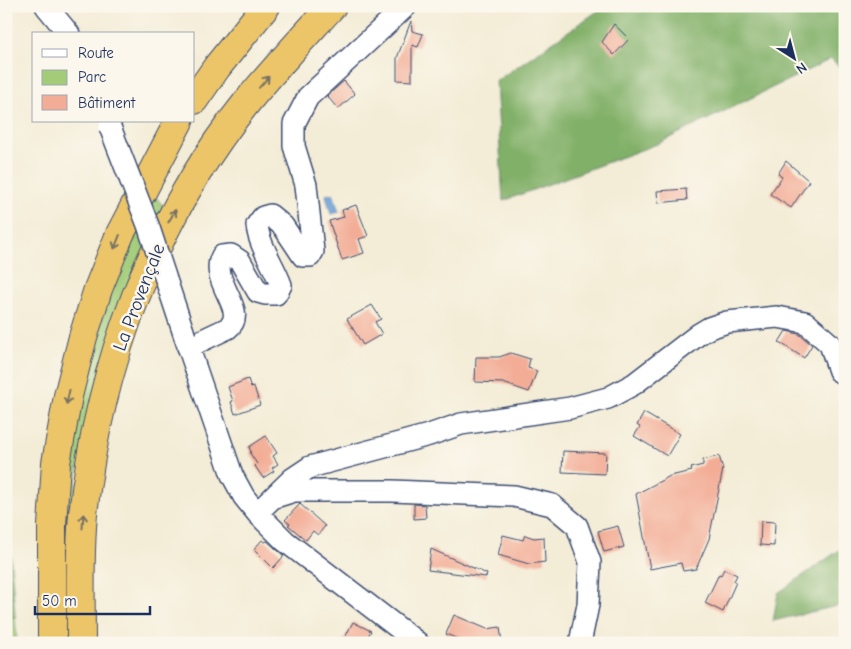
<svg xmlns="http://www.w3.org/2000/svg" width="851" height="649" viewBox="0 0 851 649" font-family="'Comic Neue',sans-serif">
<rect width="100%" height="100%" fill="#fbf7ec"/>
<filter id="ink" filterUnits="userSpaceOnUse"><feTurbulence type="fractalNoise" baseFrequency=".02" numOctaves="2"/><feDisplacementMap in="SourceGraphic" scale="10" xChannelSelector="R" yChannelSelector="G"/><feConvolveMatrix kernelMatrix="1 2 1 2 8 2 1 2 1" color-interpolation-filters="sRGB"/></filter>
<filter id="wash" filterUnits="userSpaceOnUse"><feTurbulence type="fractalNoise" baseFrequency=".0096" numOctaves="4" result="noise"/><feDisplacementMap in="SourceGraphic" scale="20" xChannelSelector="R" yChannelSelector="G"/><feGaussianBlur stdDeviation="1.12" result="paint"/><feColorMatrix in="noise" values="0 0 0 0 0 0 0 0 0 0 0 0 0 0 0 0 0 1.4 0 .05"/><feComposite in="paint" operator="in"/></filter>
<g filter="url(#wash)">
<rect width="100%" height="100%" fill="#f3ecd6"/>
<path fill="#a2cc78" stroke="#5e7e6b" d="M153,194L165,208L80,454L66,561L68,481L82,390L94,346L109,297Z
M15,616L17,643H6V623Z"/>
<path fill="#81b068" stroke="#4e7063" d="M605,6H845V72L831,59L657,144L503,201L496,81Z
M6,495L15,616L6,623Z
M845,546V604L773,621L778,593Z"/>
<path fill="#6ba2d9" stroke="#43689c" d="M333,193L339,212L331,214L326,195Z"/>
<g id="blocks">
<path fill="#f3ad96" d="M411,21L412,31L423,34L418,47L412,45V81L397,80V58Z
M614,24L629,39L614,55L602,42Z
M344,81L355,94L338,109L327,96Z
M786,161L809,181L791,208L770,194L782,177L778,174Z
M686,189L687,200L658,203L657,191Z
M356,205L368,236L359,239L364,253L342,260L329,221L344,217L342,210Z
M372,305L381,319L375,322L382,334L363,345L347,319Z
M786,331L799,334L812,345L804,358L779,342Z
M511,353L530,359L528,368L537,371L529,392L503,383L475,382L476,357H499Z
M248,379L251,388L254,387L260,405L235,414L231,402L233,401L228,387Z
M644,413L680,434L667,456L634,436L640,427L637,425Z
M266,436L277,453L273,456L278,464L272,468L274,471L263,478L255,466L257,464L250,453L251,452L249,447Z
M563,451L606,453L605,474L562,472Z
M719,456L723,469L709,539L696,569L683,571L681,563L650,569L636,494L670,476L692,471L691,468L703,465V460Z
M300,504L325,526L318,535L313,531L306,540L288,525L290,524L285,520Z
M414,504L425,505L426,518L414,519Z
M761,521L775,522L774,546L760,545Z
M618,526L624,547L604,552L598,531Z
M503,535L523,540L525,535L534,538L544,537L545,562L529,564L498,555Z
M262,540L265,542L267,541L284,556L273,568L254,549Z
M431,549L487,574L486,577L428,570Z
M724,569L737,575L734,581L736,582L723,612L705,603L719,574L721,575Z
M454,615L487,629L500,627L502,643H467L446,634Z
M353,622L371,631L364,643H342Z"/>
</g>
</g>
<g filter="url(#ink)">
<use href="#blocks" fill-opacity="0" stroke="#3b4b70" stroke-width="1"/>
<g fill="none" stroke-linecap="round" stroke-linejoin="round">
<g stroke="#3b4b70" stroke-width="24">
<path id="minor" d="M46,6L69,34
M185,337L232,475L244,497L257,513L285,541L418,643
M188,347L228,328C250,311 208,281 222,256L231,255L240,261L258,292L265,294H276L281,285C274,265 259,246 257,225L263,217L270,215L283,226L303,256H310L313,251L306,185L294,146V124L308,97L406,6
M275,497L294,491H392L514,496L552,505L577,526L590,562L588,605L580,643
M257,513L292,479L310,467L429,435L461,424L570,408L608,398L634,384L699,334L709,328L727,322L777,317L805,322L830,344L839,371L845,375"/>
</g>
<g stroke="#3b4b70" stroke-width="30">
<path id="highway" d="M194,100L217,67L266,6
M52,643V526L56,463L68,396L83,337L98,289L120,234L179,121
M81,643C81,600 79,557 83,514C99,366 153,219 247,102C274,69 303,38 332,6"/>
</g>
<use href="#minor" stroke="#fff" stroke-width="21"/>
<use href="#highway" stroke="#edc569" stroke-width="28"/>
<g stroke="#3b4b70" stroke-width="24" stroke-linecap="butt">
<path id="minor-bridge" d="M110,127L148,225L185,337"/>
</g>
<use href="#minor-bridge" stroke="#fff" stroke-width="21"/>
</g>
<defs><path id="oneway-shaft" d="M-6 0H5M1.5-3L5.5 0L1.5 3" fill="none" stroke-width="1.6" stroke-linecap="round" stroke-linejoin="round" transform="scale(1.25)"/></defs>
<g stroke="#797263">
<use href="#oneway-shaft" transform="translate(264 82) rotate(-49)"/>
<use href="#oneway-shaft" transform="translate(172 216) rotate(-60)"/>
<use href="#oneway-shaft" transform="translate(117 242) rotate(112)"/>
<use href="#oneway-shaft" transform="translate(68 397) rotate(102)"/>
<use href="#oneway-shaft" transform="translate(83 521) rotate(-86)"/>
</g>
</g>
<g text-anchor="middle" stroke-width="5" stroke-linejoin="round" paint-order="stroke">
<g font-size="19" fill="#1b2f5e" stroke="#fbf7ec">
<text transform="translate(138 297) rotate(-69)" y="7">La Provençale</text>
</g>
</g>
<rect width="851" height="649" fill="none" stroke="#fbf7ec" stroke-width="25"/>
<rect x="32" y="32" width="162" height="90" fill="#fbf7ec" stroke="#a1a7b3"/>
<rect x="42" y="49" width="25" height="8" fill="#ffffff" stroke="#a1a7b3"/>
<text x="78" y="58" font-size="15" fill="#1b2f5e">Route</text>
<rect x="42" y="70" width="25" height="15" fill="#a2cc78" stroke="#a1a7b3"/>
<text x="78" y="82" font-size="15" fill="#1b2f5e">Parc</text>
<rect x="42" y="95" width="25" height="15" fill="#f3ad96" stroke="#a1a7b3"/>
<text x="78" y="108" font-size="15" fill="#1b2f5e">Bâtiment</text>
<g transform="translate(794 58) rotate(144)" stroke="#fbf7ec" stroke-width="4" paint-order="stroke">
<path d="M0-4L9 19L0 12L-9 19Z" fill="#1b2f5e"/>
<text y="-8" font-size="14" font-weight="bold" text-anchor="middle" fill="#1b2f5e">N</text>
</g>
<path d="M35 606v8h115v-8" fill="none" stroke="#1b2f5e" stroke-width="2.5"/>
<text x="42" y="606" font-size="15" fill="#1b2f5e" stroke="#fbf7ec" stroke-width="4" paint-order="stroke">50 m</text>
</svg>
